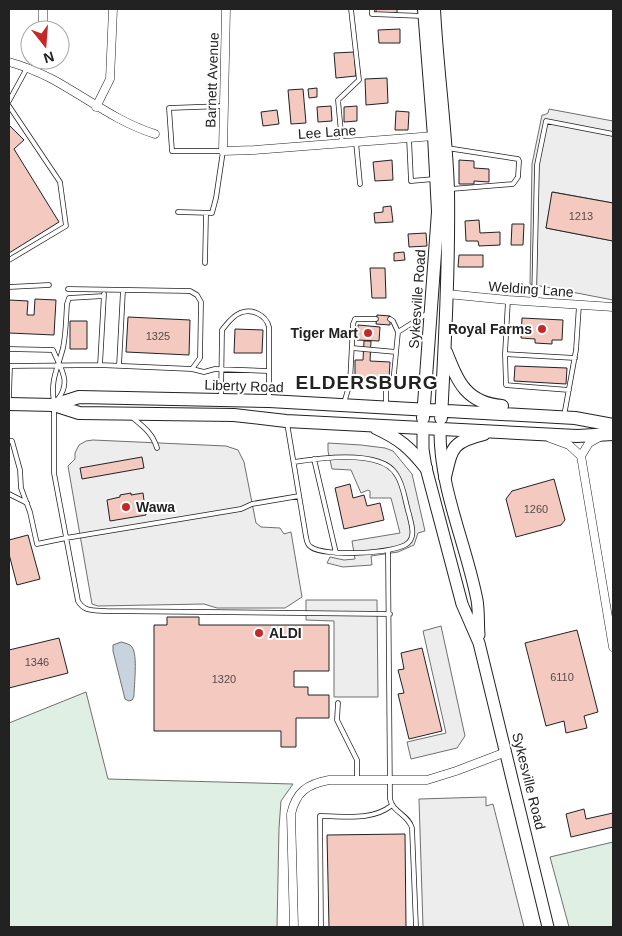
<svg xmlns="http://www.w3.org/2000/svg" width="622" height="936" viewBox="0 0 622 936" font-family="Arial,sans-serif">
<rect width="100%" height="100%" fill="#fff"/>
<path fill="#e0efe3" stroke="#6f6f6f" d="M86,692L108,779L293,784L281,801L279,828L277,927H9V723Z
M613,842V927H569L550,857Z"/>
<path fill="#ededed" stroke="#6f6f6f" d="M549,109L613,121V203L553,192L546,228L613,241V300L530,284L532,164L542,115H544L548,113Z
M93,440L226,446L238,450L244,462L256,523L261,527L280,528L284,534L291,532L302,597L285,608H217L204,604L98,606L92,604L68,466L75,459V453L79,445L86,441Z
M328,443L361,445L385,448L393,451L412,474L425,531L418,533L414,545L398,552L371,556L372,565L343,567L327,563L330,557L344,560L355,559L352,541L400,533L391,498H370V491L368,490L361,493L351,470L332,469L328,451Z
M306,600H377L378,697H334V621L306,620Z
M441,626L465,736L457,748L411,759L407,742L446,733L423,631Z
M486,797V806L493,804L524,927H423L419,799Z"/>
<path fill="#c7d3dd" stroke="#6f6f6f" d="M121,642C125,643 130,644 132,647C138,655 134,685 134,696L132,700L129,701L125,699L113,651V645Z"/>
<path fill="#f3c9c0" stroke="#222" d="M376,9H397V13H376Z
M400,29V43H379L378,30Z
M354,52L356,76L336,78L334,53Z
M387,78L388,103L366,105L365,79Z
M317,88V97L309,98L308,89Z
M303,89L306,123L291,124L288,90Z
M331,106L332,121L318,122L317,107Z
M357,106V121L344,122V107Z
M277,110L279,124L263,126L261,112Z
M396,111L409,112L408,130H395Z
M9,125L24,140L14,149L59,222L9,253Z
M392,160L393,180L375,181L373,162Z
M459,160L474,161V168L489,169V182L474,181V184H459Z
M552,192L613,203V241L546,228Z
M391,206L393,222L375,223L374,213L383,212V207Z
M479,220L480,233L500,232V245L479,246L478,241H466L465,221Z
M512,224H524L523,245H511Z
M426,233L427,246L409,247L408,234Z
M404,252L405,260L394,261V253Z
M459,255H483V267H458Z
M370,268H385L386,298H372Z
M35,299L56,300L54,335L9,333V300L28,301L27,315H34Z
M377,315L390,316V325L376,324Z
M128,317L190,320L189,355L126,352Z
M522,318L563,320L562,340H552V344L535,343V339L521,338Z
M70,321H87V349H70Z
M358,325L380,327L379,341L357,340Z
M235,329L263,330L262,353H234Z
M364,341H371L370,361L390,362L389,379L355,378V360H363Z
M515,366L567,368L566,384L514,381Z
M142,457L144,468L82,479L80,468Z
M554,479L565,520L561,525L516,537L506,499L512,491Z
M350,484L353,498L364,495L367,506L380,503L384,520L344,529L335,488Z
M131,493V495L143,493L146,515L110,521L107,500L120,497V495Z
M28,535L40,579L17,585L9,554V540Z
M167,617H199V625H329V671H294V687H308V695H329V718H296V747H281V731H154V625H167Z
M577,630L598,712L584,716L587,728L566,733L564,721L546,726L525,643Z
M59,638L68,673L9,688V650Z
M422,648L442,731L409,739L398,694L404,693L398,670L404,669L401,653Z
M584,809L586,819L613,813V827L571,837L566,814Z
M405,834L406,927H329L327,835Z"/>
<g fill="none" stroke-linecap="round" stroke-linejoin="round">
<g stroke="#222" stroke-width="5.5">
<path id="service" d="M372,9V14L422,16
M9,101L27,68
M9,106L60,182L66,226L9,260
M409,138L411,181L434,179
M356,142L360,184
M342,143L338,100L359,80L351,9
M447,148L518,159L519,161L518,177L513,184L451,189
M178,212L212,213L216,198L223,151H172L169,108L224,106
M205,263L206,214
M9,287L49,285
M68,289L190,291L197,295L201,302L200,358L192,369
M508,300L505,354L506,385L569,390
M534,301L537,165L546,121L613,134
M390,319L393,321L398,332
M352,348L396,352
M9,349L53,350C60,368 72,381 58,399
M505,354L575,358
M100,365L104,294
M119,366L123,290
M350,383L386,386V405
M386,386L393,384L398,332L428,313
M9,397L10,366L100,365L192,369L204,372L215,369L269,371
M221,398L222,330C227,324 232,316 240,313C252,308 266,315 269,327V400
M54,402C50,380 58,368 63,348C66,334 66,318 67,304L69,298L104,296
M344,403L350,383L353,324L355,319H376
M54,409V473L78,601C84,612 94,610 106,611L390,614
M564,416L576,350L579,305
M133,418C144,427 153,434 157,448
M287,423L306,537C307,541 307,545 311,547C324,557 396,554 408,543C416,536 411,523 409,514C405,502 404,485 396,474C381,449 319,458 294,462
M9,441H12L20,470L21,488L30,512L37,544L66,538L241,509L252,504L299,496
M314,459L336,553
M9,494L27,503
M388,550L390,799C393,813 408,814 412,828L416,927
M338,703L337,720L357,760V779
M321,927L320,816C345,816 371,821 391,806"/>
</g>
<g stroke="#222" stroke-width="9">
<path id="minor" d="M226,9L223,151L254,150L434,136
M43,30V9
M9,62C24,66 38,72 52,79C87,98 117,122 155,134
M96,107L110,79L113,9
M447,294L508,300L613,307
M601,436L589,443L581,456L613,647
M550,438L569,445L581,456
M294,927L291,814C296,792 307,784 329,780H427L456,771L506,752"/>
</g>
<g stroke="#222" stroke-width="13">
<path id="secondary" d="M423,427V449L426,468L462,604L479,643L548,927
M440,428C439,488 466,543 477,600C479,611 478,623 479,635"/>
</g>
<g stroke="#222" stroke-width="14">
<path id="primary" d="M434,9C437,69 446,130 448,190C449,266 445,342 441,418
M446,352C458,382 466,403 502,406
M9,404L54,405L79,413L234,415L286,421L577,436L613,434
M54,405L79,397L269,401L575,418L613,425
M423,418L438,212L434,136L424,9
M376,428C400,439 410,448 426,468
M445,477C452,447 452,442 484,434"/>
</g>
<use href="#service" stroke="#fff" stroke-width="4"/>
<use href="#minor" stroke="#fff" stroke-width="8"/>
<use href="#secondary" stroke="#fff" stroke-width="11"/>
<use href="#primary" stroke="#fff" stroke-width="12"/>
</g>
<g fill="#c62828" stroke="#fff" stroke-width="2">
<circle cx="542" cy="329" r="5"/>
<circle cx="368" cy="333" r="5"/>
<circle cx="126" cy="507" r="5"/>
<circle cx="259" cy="633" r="5"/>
</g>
<g text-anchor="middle" stroke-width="4" stroke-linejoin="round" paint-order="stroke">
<g font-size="11" fill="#564c4a">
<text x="581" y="220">1213</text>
<text x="158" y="340">1325</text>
<text x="536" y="513">1260</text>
<text x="37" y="666">1346</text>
<text x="562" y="681">6110</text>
<text x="224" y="683">1320</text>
</g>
<g font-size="14" fill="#222" stroke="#fff">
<text transform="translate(212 80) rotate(-88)" y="5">Barnett Avenue</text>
<text transform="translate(327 132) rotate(-4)" y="5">Lee Lane</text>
<text transform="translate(531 289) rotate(4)" y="5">Welding Lane</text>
<text transform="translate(417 299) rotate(-86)" y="5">Sykesville Road</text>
<text transform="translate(244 386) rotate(2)" y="5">Liberty Road</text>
<text transform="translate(529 781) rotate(76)" y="5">Sykesville Road</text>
</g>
<g font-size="14" font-weight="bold" fill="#222" stroke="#fff" text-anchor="end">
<text x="532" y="334">Royal Farms</text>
<text x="358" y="338">Tiger Mart</text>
<text x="136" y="512" text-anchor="start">Wawa</text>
<text x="269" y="638" text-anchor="start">ALDI</text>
</g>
<g font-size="19" font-weight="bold" letter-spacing="1" fill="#222" stroke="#fff">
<text x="367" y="389">ELDERSBURG</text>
</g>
</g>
<rect width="622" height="936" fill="none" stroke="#222222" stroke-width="20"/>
<g transform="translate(45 45) rotate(163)"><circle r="24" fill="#ffffff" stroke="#a7a7a7"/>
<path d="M0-4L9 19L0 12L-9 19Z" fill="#c62828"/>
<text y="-8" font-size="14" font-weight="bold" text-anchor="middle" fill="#222222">N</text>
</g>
</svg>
